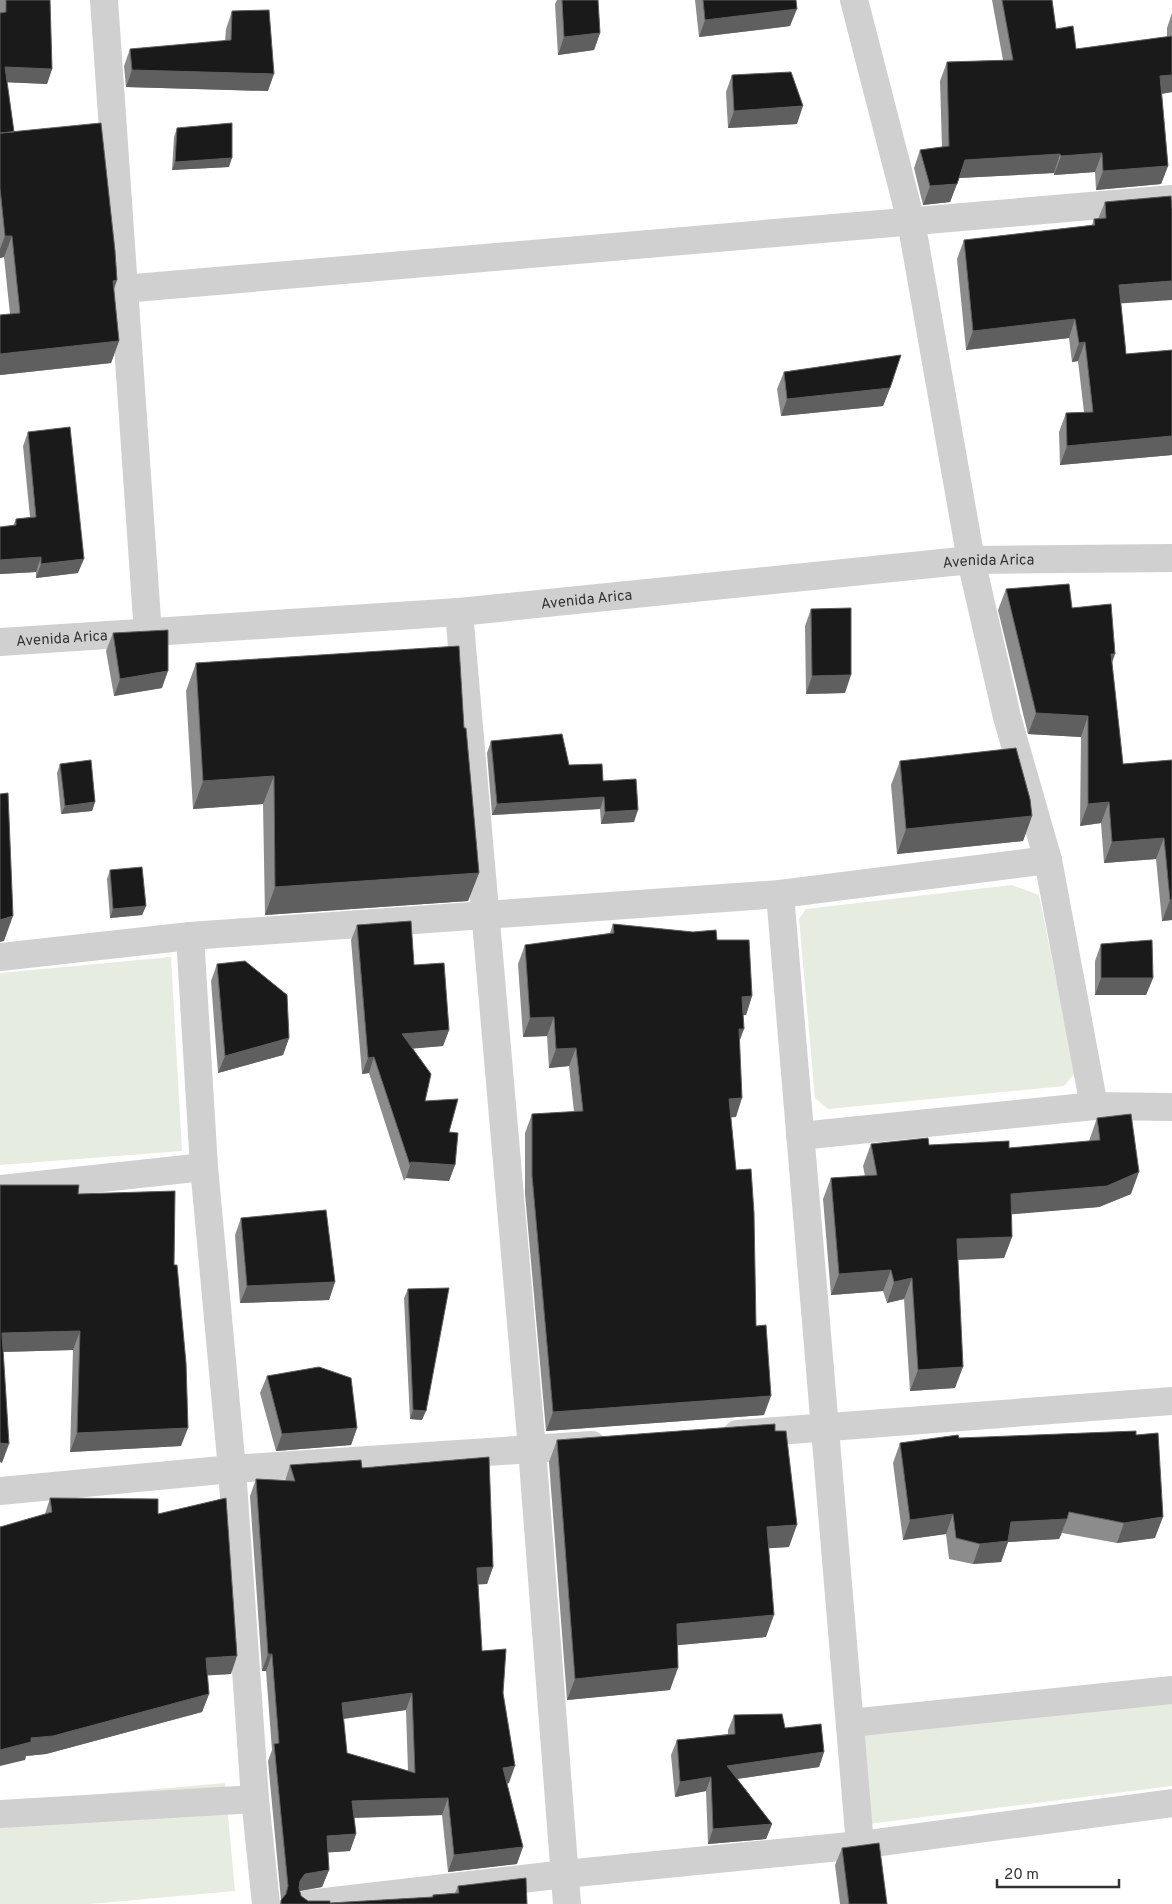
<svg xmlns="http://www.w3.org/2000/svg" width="1172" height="1904" viewBox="0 0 1172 1904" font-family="Overpass,sans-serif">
<rect width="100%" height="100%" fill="#fff"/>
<path fill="#e6ecdf" d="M1012,885L1039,895L1075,1073L1064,1086L828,1109L815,1098L799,919L806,909Z
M171,957L182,1151L0,1165V973Z
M1172,1701V1786L868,1824L862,1733Z
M225,1783L235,1891L90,1904H0V1803Z"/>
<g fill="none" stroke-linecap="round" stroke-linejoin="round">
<g stroke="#d0d0d0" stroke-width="28">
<path d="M104,0L148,634"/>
<path d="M854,0L911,221L971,560L1007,717L1048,860L1094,1106"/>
<path d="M123,289L1172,199"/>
<path d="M459,612L532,1449L567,1904"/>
<path id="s1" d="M0,642L459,612L971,560L1172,558"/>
<path d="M780,894L860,1845"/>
<path d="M190,936L204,1167L232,1469L255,1799L266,1904"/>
<path d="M0,957L190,936L780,894L1048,860"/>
<path d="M800,1136L1094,1106L1172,1107"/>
<path d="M0,1189L204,1167"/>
<path d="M737,1434L1172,1401"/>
<path d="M0,1491L232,1469L592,1445"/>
<path d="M850,1723L1172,1690"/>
<path d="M0,1814L255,1799"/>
<path d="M308,1904L565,1874L860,1845L1172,1803"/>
</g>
</g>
<path fill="#8c8c8c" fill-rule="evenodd" d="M0,0H50L52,69L47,84L7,82L14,132L117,280L114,290L119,341L111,363L0,375V315L10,314L4,257L0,258Z
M557,0H598L600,33L594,50L558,55L555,4Z
M695,0H796L790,26L699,37Z
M992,0H1052L1056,29L1076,49L1167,37V28L1172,13V92L1162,94L1168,166L1161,184L1096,190L1095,172L1054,175V173L959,178L950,202L923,205L914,168L920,150L942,147L940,81L947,62L1003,60Z
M232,11L268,91L126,87L124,66L130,49L225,41L226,29Z
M732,75L797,124L728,128L726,92Z
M177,128L229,167L172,170L174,137Z
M1105,202L1121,304L1126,354L1172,350V459V455L1060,465L1059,432L1066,413L1084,412L1078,361L1072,362L1069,338L966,350L957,259L964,240L1092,225L1094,219H1098Z
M784,372L890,388L883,406L781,416L777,389Z
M28,432L78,573L36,578V572L0,574V527L13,526L16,519L30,517L23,446Z
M1006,589L1072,608L1112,663L1123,764L1172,760V920L1162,921L1156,859L1104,863L1101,823L1080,826L1081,737L1028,734L998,610Z
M811,609L845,693L806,694L805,626Z
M113,633L162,688L114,696L106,651Z
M196,663L464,728L479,873L468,901L265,915L263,804L193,809L186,691Z
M491,741L569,765L603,781L634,822L601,824L600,809L492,815L487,753Z
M900,761L1032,816L1023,841L897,854L891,785Z
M60,764L95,802L92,811L61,814L57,773Z
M110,870L146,906L142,915L110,918L107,879Z
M613,924L717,940L752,996L746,1015H743L740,1040L736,1117H731L736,1170L756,1326L764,1415L546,1431L525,1194V1133L532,1114L574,1112L569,1066L549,1068L547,1036L523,1037L518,964L525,945L610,933Z
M357,925L414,965L449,1030L443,1046L413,1048L425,1101L449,1132L455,1165L449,1181L406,1178L404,1181L369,1073L362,1074L351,940Z
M1101,944L1153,978L1146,995H1095V961Z
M217,964L289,1038L283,1055L218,1073L211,981Z
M1097,1118L1131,1194L1099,1207L1011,1214L1012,1237L1004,1258L958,1260L955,1388L910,1391L904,1299L887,1303L883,1291L831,1295L823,1199L831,1178L865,1176L863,1166L871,1144L1009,1148L1089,1141Z
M0,1185L78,1194L174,1265L181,1446L70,1452L73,1350L3,1352L2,1463Z
M241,1218L335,1282L329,1300L240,1303L235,1235Z
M408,1289L422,1420L410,1419L404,1298Z
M267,1376L357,1428L351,1445L276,1451L260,1393Z
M1136,1435L1155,1538L1117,1543L1062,1533L1059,1539L1008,1542L1001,1562L973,1564L949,1559L946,1534L903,1540L893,1463L900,1443L959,1438Z
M557,1440L789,1547L769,1548L766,1637L677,1645L670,1690L567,1700L549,1462Z
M290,1465L362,1468L493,1567L487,1584H478L482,1651L503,1693L509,1783L507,1784L517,1864L448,1872L442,1815L354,1818L356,1834L350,1851L328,1852L329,1870L322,1887L300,1891L301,1896L308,1901L330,1903L432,1897L433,1895L455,1893L458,1886L527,1904H280L281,1900L268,1761L272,1750L266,1671H262L250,1496L256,1479L285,1481ZM406,1710L408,1771L347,1753L343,1719Z
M50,1498L158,1514L231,1674L207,1675L209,1694L202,1712L46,1754L26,1756L25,1760L45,1514Z
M734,1715L785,1728L824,1752L819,1767L737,1779L772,1824L766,1839L708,1844L706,1791L675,1797L671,1755L677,1740L728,1734V1730Z
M842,1848L887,1904H840L835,1865Z"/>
<path fill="#5f5f5f" d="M797,9L790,26L699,37L705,20Z
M600,33L594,50L558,55L564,37Z
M5,67L52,69L47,84L0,82Z
M132,70L274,74L268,91L126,87Z
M1172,75V92L1154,95L1160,76Z
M803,106L797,124L728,128L734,111Z
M1102,153L1095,172L1054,175L1061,156Z
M1060,154L1054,173L958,178L965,160Z
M232,158L229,167L172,170L175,162Z
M1168,166L1161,184L1096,190L1103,171Z
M957,184L950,202L923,205L930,186Z
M5,236H12L4,257L0,258V249Z
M117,280L109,302L113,281Z
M1172,281V300L1112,304L1119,285Z
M1075,319L1069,338L966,350L973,331Z
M119,341L111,363L0,375V354Z
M1085,342L1078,361L1072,362L1079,343Z
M890,388L883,406L781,416L787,399Z
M1172,436V455L1060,465L1067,446Z
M41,557L36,572L0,574V560Z
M84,559L78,573L36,578L41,564Z
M1111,654H1115L1108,675Z
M168,671L162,688L114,696L120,679Z
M851,675L845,693L806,694L812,676Z
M1036,713L1088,716L1081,737L1028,734Z
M274,776L263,804L193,809L203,781Z
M604,797L600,809L492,815L497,804Z
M95,802L92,811L61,814L65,806Z
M1109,802L1101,823L1080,826L1088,804Z
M638,810L634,822L601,824L605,812Z
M1032,816L1023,841L897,854L906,829Z
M1164,838L1156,859L1104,863L1112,842Z
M479,873L468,901L265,915L275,887Z
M1170,900H1172V920L1162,921Z
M146,906L142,915L110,918L113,909Z
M13,916L4,941L0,942V920Z
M1101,978H1153L1146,995H1095Z
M752,996L746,1015L736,1016L742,997Z
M554,1017L547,1036L523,1037L530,1018Z
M739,1029H744L737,1048Z
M449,1030L443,1046L397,1050L402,1034Z
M289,1038L283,1055L218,1073L225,1056Z
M576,1048L569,1066L549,1068L556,1049Z
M374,1057L369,1073L362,1074L368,1058Z
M742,1098L736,1117L722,1118L729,1099Z
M411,1162L455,1165L449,1181L406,1178Z
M1139,1172L1131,1194L1099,1207L1003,1215L1011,1194Z
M1012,1237L1004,1258L950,1260L957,1239Z
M891,1270L883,1291L831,1295L839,1274Z
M912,1278L904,1299L887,1303L894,1282Z
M335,1282L329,1300L240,1303L247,1286Z
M80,1331L73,1350L0,1352L2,1333Z
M963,1367L955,1388L910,1391L918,1370Z
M771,1396L764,1415L546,1431L553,1412Z
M413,1410L426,1411L422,1420L410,1419Z
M188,1428L181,1446L70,1452L77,1433Z
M357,1428L351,1445L276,1451L282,1434Z
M0,1443L9,1444L2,1463L0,1462Z
M953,1514L946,1534L903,1540L910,1520Z
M1163,1517L1155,1538L1117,1543L1124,1523Z
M1067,1519L1059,1539L1008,1542L1001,1562L973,1564L980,1544L1011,1522Z
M797,1525L789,1547L759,1549L767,1527Z
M493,1567L487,1584L471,1585L477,1568Z
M774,1615L766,1637L669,1646L677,1624Z
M268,1654H272L266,1671H262Z
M237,1656L231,1674L199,1676L206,1658Z
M678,1668L670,1690L567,1700L575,1679Z
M412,1693L406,1710L335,1720L342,1703Z
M209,1694L202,1712L46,1754L26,1756L25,1760L0,1766V1750L31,1738Z
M824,1752L819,1767L722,1781L727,1766Z
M515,1766L509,1783L497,1785L503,1768Z
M711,1777L706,1791L675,1797L680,1782Z
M448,1798L442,1815L346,1818L352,1801Z
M772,1824L766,1839L708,1844L713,1829Z
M356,1834L350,1851L321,1853L327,1836Z
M523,1847L517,1864L448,1872L454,1855Z
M329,1870L322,1887L299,1891L294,1897L300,1881L305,1874Z"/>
<path fill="#1a1a1a" stroke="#5f5f5f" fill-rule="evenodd" d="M6,0H50L52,69L5,67L14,132L0,133V13L6,12Z
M562,0H598L600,33L564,37Z
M703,0H796L797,9L705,20Z
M1002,0H1052L1056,29L1073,26L1076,49L1172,36V75L1160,76L1168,166L1103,171L1102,153L1061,156L1060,154L965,160L957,184L930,186L920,150L949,146L947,62L1013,60Z
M269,10L274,74L132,70L130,49L231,40L232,11Z
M791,72L803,106L734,111L732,75Z
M101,123L115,251L117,280L113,281L119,341L0,354V315L20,313L12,236H5L0,188V133Z
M232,123V158L175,162L177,128Z
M1171,196L1172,209V281L1119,285L1126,354L1172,350V436L1067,446L1066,413L1093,412L1085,342L1079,343L1075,319L973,331L964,240L1095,225L1094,219L1106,218L1105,202Z
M901,355L890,388L787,399L784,372Z
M70,427L84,559L41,564V557L0,560V527L16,525V519L36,517L28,432Z
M1069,584L1072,608L1111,604L1115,654H1111L1123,764L1172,760V900H1170L1164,838L1112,842L1109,802L1088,804V716L1036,713L1006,589Z
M851,608V675L812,676L811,609Z
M168,630V671L120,679L113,633Z
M459,646L464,728H466L479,873L275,887L274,776L203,781L196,663Z
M562,734L569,765L602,764L603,781L636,779L638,810L605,812L604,797L497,804L491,741Z
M1016,748L1030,799L1032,816L906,829L900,761Z
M91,760L95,802L65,806L60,764Z
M8,793L13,916L0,920V794Z
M142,867L146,906L113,909L110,870Z
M411,921L414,965L444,963L449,1030L402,1034L431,1074L425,1101L458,1099L449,1132L458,1133L455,1165L411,1162L410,1165L374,1057L368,1058L357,925Z
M613,924L693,932L716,930L717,940H749L752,996L742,997L744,1029H739L742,1098L729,1099L736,1170L751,1169L754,1213L756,1326L766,1325L771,1396L553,1412L532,1175V1114L583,1111L576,1048L556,1049L554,1017L530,1018L525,945L614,933Z
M1152,940L1153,978H1101V944Z
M245,961L287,995L289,1038L225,1056L217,964Z
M1131,1114L1139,1172L1107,1186L1011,1194L1012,1237L957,1239L963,1367L918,1370L912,1278L894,1282L891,1270L839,1274L831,1178L877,1175L871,1144L928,1138L929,1145L1009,1141V1148L1100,1140L1097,1118Z
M0,1185H79L78,1194L175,1191L174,1265H177L186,1363L188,1428L77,1433L80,1331L2,1333L9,1444L0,1443Z
M326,1210L335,1282L247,1286L241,1218Z
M449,1288L426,1411L413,1410L408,1289Z
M319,1367L351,1378L357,1428L282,1434L267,1376Z
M775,1424V1431H786L797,1525L767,1527L774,1615L677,1624L678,1668L575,1679L557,1440Z
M1136,1431V1435L1158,1433L1163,1517L1124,1523L1069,1512L1067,1519L1011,1522L1008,1541L980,1544L956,1538L953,1514L910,1520L900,1443L958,1435L959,1438Z
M489,1457L493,1567L477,1568L482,1651L506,1649L503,1693L515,1766L503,1768L523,1847L454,1855L448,1798L352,1801L356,1834L327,1836L329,1870L305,1874L300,1881L299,1888L301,1896L308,1901H330V1903L433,1897V1895L459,1893L458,1886L526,1878L527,1904H281V1900L286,1894L288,1886L274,1744L279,1743L272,1654H268L256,1479L295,1481L290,1465L361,1460L362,1468ZM412,1693L415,1773L347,1753L342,1703Z
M50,1498L158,1499V1514L226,1498L237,1656L206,1658L209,1694L53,1736L31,1738V1742L0,1750V1527L52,1512Z
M782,1714L785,1728L821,1724L824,1752L727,1766L772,1824L713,1829L711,1777L680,1782L677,1740L735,1734L734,1715Z
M879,1843L887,1904H849L842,1848Z"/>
<g text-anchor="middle" stroke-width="5" stroke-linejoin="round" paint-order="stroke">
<g font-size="15" fill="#333" stroke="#fff">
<text dy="5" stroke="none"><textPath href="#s1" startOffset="992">Avenida Arica</textPath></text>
<text dy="5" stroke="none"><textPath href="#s1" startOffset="588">Avenida Arica</textPath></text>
<text dy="5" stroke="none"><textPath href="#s1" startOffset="62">Avenida Arica</textPath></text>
</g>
</g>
<path d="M997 1879v8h122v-8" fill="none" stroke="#333333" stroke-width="2.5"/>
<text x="1004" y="1879" font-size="15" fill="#333333" stroke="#ffffff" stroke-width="4" paint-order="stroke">20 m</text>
</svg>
